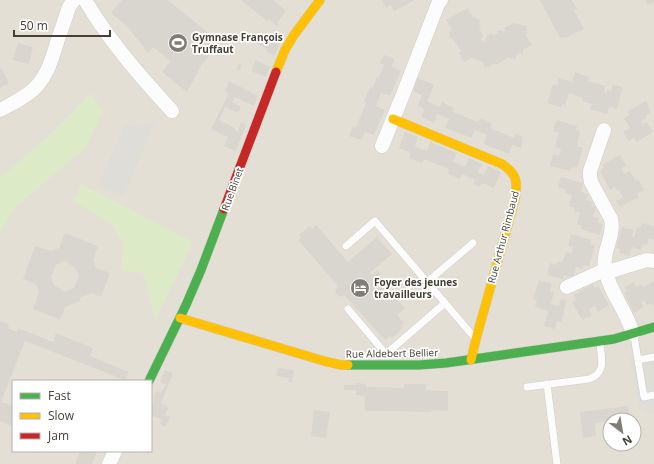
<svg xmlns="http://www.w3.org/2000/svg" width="654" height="464" viewBox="0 0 654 464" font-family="'Open Sans',sans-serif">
<rect width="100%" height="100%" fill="#f0eee8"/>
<path fill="#e4dfd5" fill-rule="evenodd" d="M0,0H654V464H0ZM13,381H151V451H13ZM610,420H634V444H610Z"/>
<path fill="#ddeac8" d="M91,93L103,111L86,147L16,207L0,232V178L54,131Z
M81,184L193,242L155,320L143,273L121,270L123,245L112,224L73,201Z"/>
<path fill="#dfddd8" d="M149,122L154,124L124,196L97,187L125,124L134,127Z
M654,352V413L647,414L638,405L629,357Z"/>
<path fill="#d9d6d0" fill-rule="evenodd" d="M122,0H168L208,33L203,38L215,48L202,64L187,92L162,72L170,61L153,47L148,53L128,27L111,13Z
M241,0H273L286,11L277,23L278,24L277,26L268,19L267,21Z
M382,0H415L394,11L391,5L386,8Z
M540,0H572L577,9L574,10L584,29L569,36L570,37L560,38Z
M645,0H654V2L648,5Z
M468,8L473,18L475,17L476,19L480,20L479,24L481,28L479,29L483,35L481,41L485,42L487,36L492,33L493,36L498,33V30L502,31H503L504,32L506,31L504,28L514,23L527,26L526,31L528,33L525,34L532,45L523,50V55L520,53L516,55L515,60L512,58L510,59L509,57L496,65L495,63L486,68L481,61L471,58L464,62L463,60L461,61L462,58L459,52L461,51L452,38H448L450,34L449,32L452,30L446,20Z
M257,32L280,44L274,56L266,51L267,49L253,42Z
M18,43L33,47L29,64L13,60Z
M384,55L395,59L391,67L401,71L390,96L381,93L376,106L385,110L374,135L365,132L361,140L349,136L353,126L356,127L366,103L364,102L370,87L372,89L377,77L379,78L384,65L380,63Z
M256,60L270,67L265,77L251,71Z
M239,64L242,65L239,71L236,70Z
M1,68L9,83L0,88V69Z
M575,72L589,77L588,81L605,86L604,92L607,93V90L611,91L613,84L623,87L617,109L609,107L607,114L590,109L592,104L582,101L583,98L569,93L565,105L562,104L561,107L547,103L553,84L557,85L559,78L572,82Z
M418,78L434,85L427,101L440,107L442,102L454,108L453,112L478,122L480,118L492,123L490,128L514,138L516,134L523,137L521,148L512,145L509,154L484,144L487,135L475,130L472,138L445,128L449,119L437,114L434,123L421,117L424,109L418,106L422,95L413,91Z
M229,81L258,96L254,106L235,97L232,102L241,107L238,113L225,107L220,119L219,120L235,128V130L238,132L241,122L246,125L236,151L224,146L228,137L211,129L229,93L225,91Z
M646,101L651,112L646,116L647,118L641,121L643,124L647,122L653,132L636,142L634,138L628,141L623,131L630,128L624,118L630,115L627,112Z
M556,120L577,126L576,130L580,131L577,146L583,148L577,168L572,167L570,171L550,166L553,154L559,156L561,149L555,147L559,133L553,131Z
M405,132L418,137L415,146L421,149L427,151L430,142L457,153L453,162L465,167L469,158L482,164L478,172L484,175L488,166L501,172L494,188L482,183L480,187L473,184L475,180L462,174L460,179L448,174L449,169L424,159L422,163L409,158L411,153L399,148Z
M620,155L626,166L621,168L624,174L630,171L636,181L638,179L644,190L637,193L639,197L620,207L616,201L623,198L619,190L617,191L615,187L610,190L600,171L604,168L602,165Z
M561,177L583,183L581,192L588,194L586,200L593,202L591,205L596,207L593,217L599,218L597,223L603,224L600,235L581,229L582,226L577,224L580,213L575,212V208L569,206L572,195L565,193L566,190L558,187Z
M642,223L653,226L654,223V240L649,238L647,245L643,244L641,250L632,247L629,256L619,253L620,249L616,248L622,227L634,230L632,236L634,237L637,227L640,228Z
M316,225L348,262L377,237L392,254L370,273L372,275L377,270L381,274L375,279L389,294L391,293L405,308L397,315L404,323L401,326L403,328L392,338L390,336L385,340L344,295L341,297L337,295L335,290L338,286L298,240L301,238L299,235L310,226L312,229Z
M65,233L98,246L93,260L96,268L110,273L101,297L92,293L79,298L81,301L65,307L60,320L33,309L39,292L36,284L23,279L35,246L51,251L59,248ZM65,261L76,268L79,276L74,288L65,292L54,285L51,277L56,265Z
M571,234L591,240L590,244L595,246L589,266L584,265L582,269L576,267L574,278L564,275L563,279L547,275L550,263L556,265L558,262L562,263L566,252L572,253L573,247L568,246Z
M539,280L552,284L550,292H554L551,304L559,306L561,299L567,300L561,322L557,321L555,329L544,326L548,311L535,307L537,300L533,299Z
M654,281V307L652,303L647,305L644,300L641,302L644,307L634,313L624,293L627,292L625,287L634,282L636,287L642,284L643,287Z
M593,284L595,288L598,286L609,305L598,312L595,306L592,307L589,309L592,315L582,320L572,302L576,300L573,295Z
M0,321L9,325L8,328L17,332L18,328L53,342L56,333L93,348L90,356L129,372L125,380L25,341L1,402L13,406V426L0,421Z
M278,368L294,370L292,382H288L289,378L277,376Z
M165,370L173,373L161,403L169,407L165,415L170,417L165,427L160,424L162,420L151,415V407L155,399H153L156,391L161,393L166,385L160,382Z
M356,383L366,384V387L404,388V384H426V390L448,391V411L431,410V412L365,411V396L356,395V390H344V385H356Z
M628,406L630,418L610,420V421L595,423L596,436L583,438L580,412Z
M314,410L330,412L326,438L311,436Z
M80,451H97L92,464H75Z"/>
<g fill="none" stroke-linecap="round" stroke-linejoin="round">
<g stroke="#cecbc6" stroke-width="8">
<path id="lane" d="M346,246L375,221L474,337
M427,282L473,243
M348,309L386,354L445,303
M634,336L644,397L654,395
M638,360L654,357
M547,384L557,464
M527,387L589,379C607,373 601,358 600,343"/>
</g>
<g stroke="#cecbc6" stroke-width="15">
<path id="street" d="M85,0C109,41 140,76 172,111
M0,110C12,104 24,98 34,89C49,74 53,55 59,36C63,26 66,16 69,7L74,0
M604,130L590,171V176L591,182L611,219C615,236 602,251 605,268C609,292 627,311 633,334
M382,146L402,97L438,4L441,0
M567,287L600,272L611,271L647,260L654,261
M109,464L115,451"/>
</g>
<g stroke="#cfcbbf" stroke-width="10">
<path id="fast" d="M348,365H419L446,363L614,339L654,327
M149,381L186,305L201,270L224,209"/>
</g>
<g stroke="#cfcbbf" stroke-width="10">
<path id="slow" d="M276,72L285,50L294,35L320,0
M393,119L502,164C517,174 518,182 515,199L476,339L471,360
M180,318L324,361L341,365H348"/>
</g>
<g stroke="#cfcbbf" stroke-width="10">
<path id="jam" d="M224,209L276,72"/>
</g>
<use href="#lane" stroke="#fdfcfc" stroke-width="7"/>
<use href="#street" stroke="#fdfcfc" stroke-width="14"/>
<use href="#fast" stroke="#4caf50" stroke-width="9"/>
<use href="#slow" stroke="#ffc107" stroke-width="9"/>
<use href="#jam" stroke="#c62828" stroke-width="9"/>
</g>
<defs>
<g id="stadium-disc" transform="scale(1)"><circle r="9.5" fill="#817c74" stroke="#fff"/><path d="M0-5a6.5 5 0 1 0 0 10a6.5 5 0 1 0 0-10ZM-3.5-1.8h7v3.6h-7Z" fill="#fff"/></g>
<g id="hotel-disc" transform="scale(1)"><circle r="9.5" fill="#817c74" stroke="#fff"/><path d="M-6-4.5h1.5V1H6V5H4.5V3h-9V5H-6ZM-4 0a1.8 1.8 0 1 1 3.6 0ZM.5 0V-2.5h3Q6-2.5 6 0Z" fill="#fff"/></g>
</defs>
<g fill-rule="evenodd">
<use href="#stadium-disc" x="178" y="43"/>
<use href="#hotel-disc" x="360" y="288"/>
</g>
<g text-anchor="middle" stroke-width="3.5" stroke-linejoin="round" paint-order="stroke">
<g font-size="10" font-weight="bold" fill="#453f35" stroke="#fff" text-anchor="start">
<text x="192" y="41">Gymnase François<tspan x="192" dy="12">Truffaut</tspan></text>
<text x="374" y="286">Foyer des jeunes<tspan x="374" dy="12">travailleurs</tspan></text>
</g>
<g font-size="10" fill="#453f35" stroke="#fff">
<text transform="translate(232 189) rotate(-70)" y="4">Rue Binet</text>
<text transform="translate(503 237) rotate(-75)" y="4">Rue Arthur Rimbaud</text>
<text transform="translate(392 353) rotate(-1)" y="4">Rue Aldebert Bellier</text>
</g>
</g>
<rect x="12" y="380" width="140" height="72" fill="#ffffff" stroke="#b5b2ae"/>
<rect x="20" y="393" width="20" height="6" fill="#4caf50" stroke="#b5b2ae"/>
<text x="48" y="400" font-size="12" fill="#453f35">Fast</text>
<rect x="20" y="413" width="20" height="6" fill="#ffc107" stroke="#b5b2ae"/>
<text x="48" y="420" font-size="12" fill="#453f35">Slow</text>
<rect x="20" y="433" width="20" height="6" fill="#c62828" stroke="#b5b2ae"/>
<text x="48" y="440" font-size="12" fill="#453f35">Jam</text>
<g transform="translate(622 432) rotate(149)"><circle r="19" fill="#ffffff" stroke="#b5b2ae"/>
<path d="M0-3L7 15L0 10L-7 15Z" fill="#817c74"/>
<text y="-6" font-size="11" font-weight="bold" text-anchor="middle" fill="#453f35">N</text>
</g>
<path d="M14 30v6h96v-6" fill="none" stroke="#453f35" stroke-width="2"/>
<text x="20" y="30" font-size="12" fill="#453f35" stroke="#ffffff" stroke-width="3" paint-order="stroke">50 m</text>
</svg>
